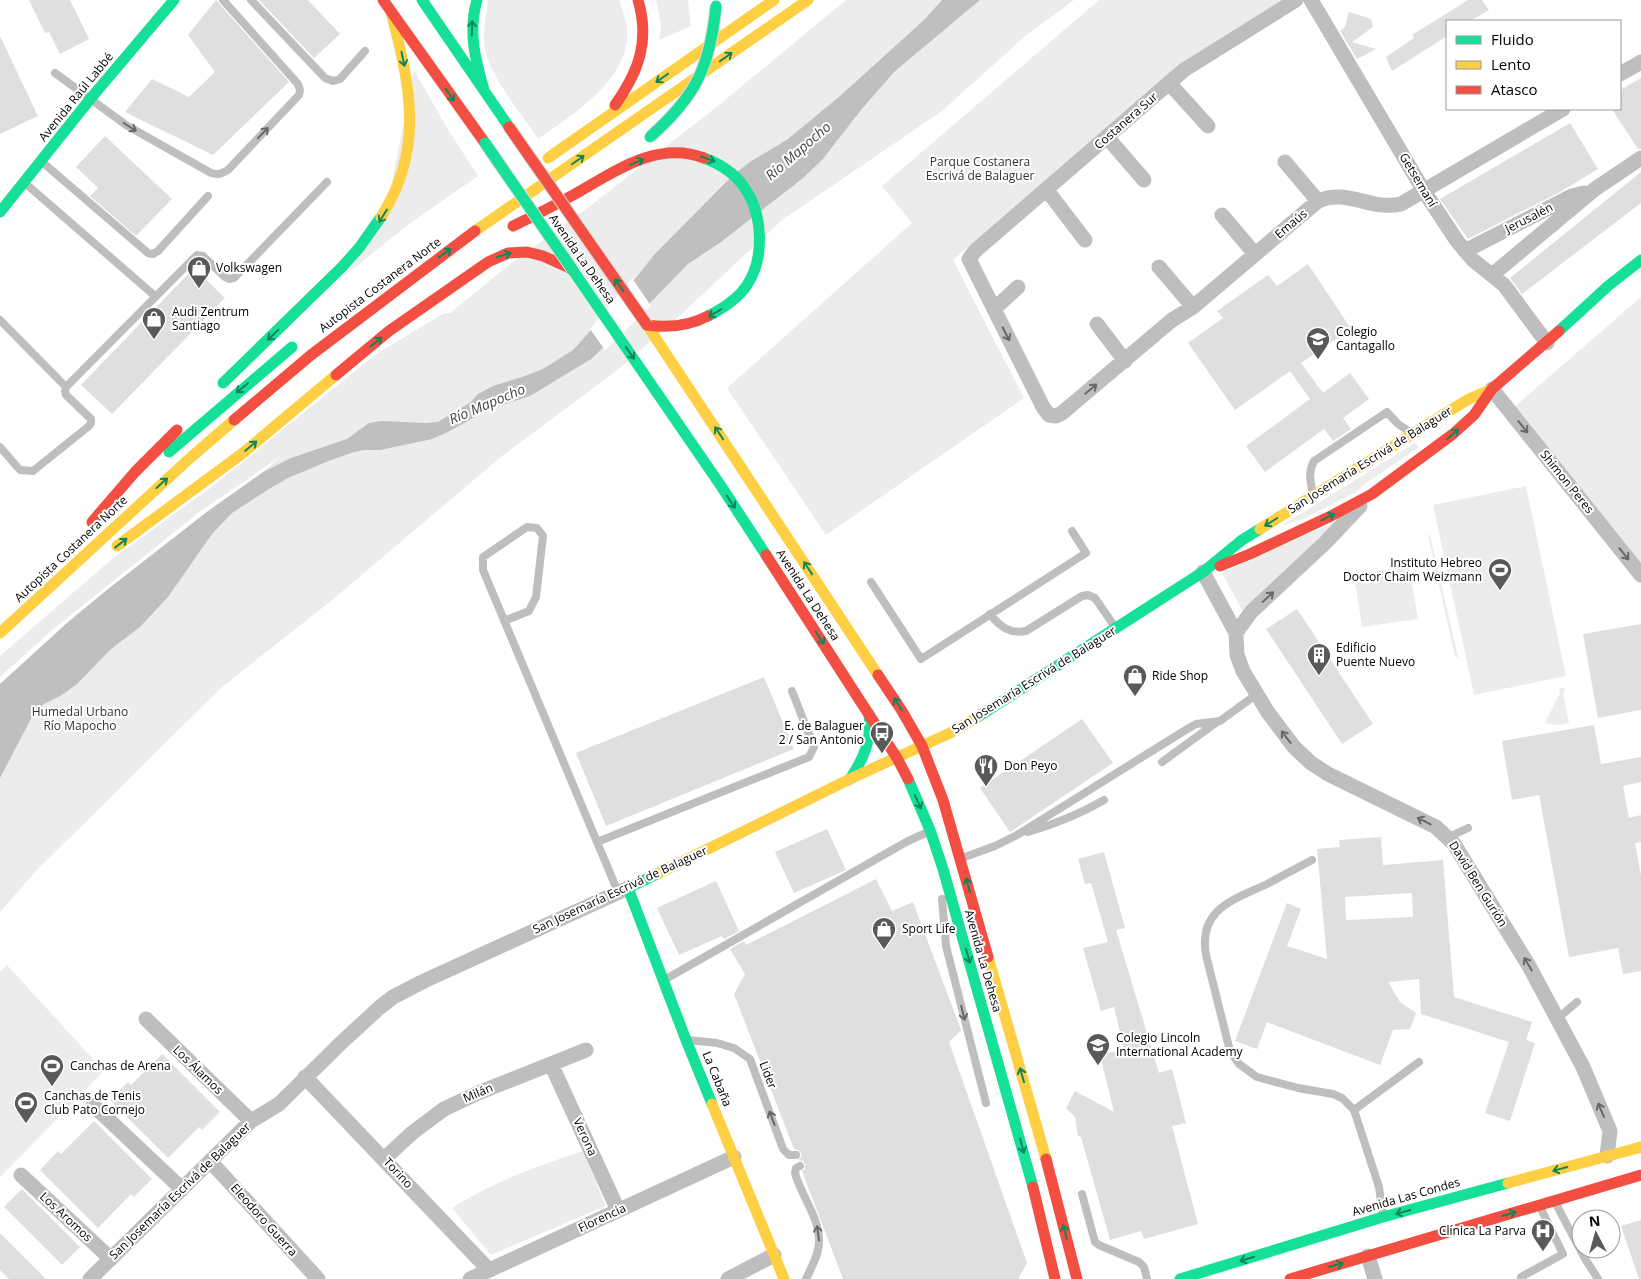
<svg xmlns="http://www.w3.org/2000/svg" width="1641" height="1279" viewBox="0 0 1641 1279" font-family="'Open Sans',sans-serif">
<rect width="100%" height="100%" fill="#fff"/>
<path fill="#ececec" d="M488,0H619C624,13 629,27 627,41C622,84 571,116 538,139C521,113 490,77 484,46C482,35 487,12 488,0Z
M656,0H688L691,26L659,40L661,26Z
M846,0H1074L1024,37L942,111L782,220L671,324L615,372L502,456L331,601L222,687L36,871L0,912V686L254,480L281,456L198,513L51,631L0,677V656L112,559L213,486L375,355L444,313H450L509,265L590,206L719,105Z
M1099,0H1282L1173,71L953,260L1024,398L826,535L727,388L912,223L882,186Z
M414,70L447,128L478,176L409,224L348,273L385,217Z
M1641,297V577L1506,414Z
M1415,443L1418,446V448L1363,485L1358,491L1303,519L1281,526Z
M1526,486L1566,676L1474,695L1433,505Z
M1340,520L1242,610L1222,573Z
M1428,535H1430L1458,657H1455Z
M1409,566L1418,619L1362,627L1354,575Z
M1562,687L1565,690L1563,694L1569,723L1557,725L1545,723L1560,693L1559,689Z
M7,965L104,1071L0,1177V972Z
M583,1151L606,1206L491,1255L452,1208C492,1182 538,1166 583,1151Z"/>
<path fill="#bfbfbf" d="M942,0H980L894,72L861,110L822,160L803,178L721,242L688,264L646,307L591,359L530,396L489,409L448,432L432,439L380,450H364L354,452L331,460L288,478L269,489L232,513L212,534L168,597L140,627L111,649L77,684L62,695L44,704L34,713L0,778V684L68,622L108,589L208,511L263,472L291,458L347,439L369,423L381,421L426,423L438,422L471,402L478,394L493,386L522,377L543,369L573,350L619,299L654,255L734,174L750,162L788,139L840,96L924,20Z"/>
<path fill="#fff" d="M632,278L651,306L605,350L590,329Z"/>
<path fill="#dfdfdf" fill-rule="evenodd" d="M29,0H70L89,39L60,54L49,32L45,33Z
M216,0L289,82L213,155L125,112L152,79L189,97L215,72L188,35Z
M259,0H308L340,34L314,58Z
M1468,0H1482L1489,10L1470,21H1447V36L1392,71L1386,57L1414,38L1412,35Z
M1349,12L1371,19L1373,27L1352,42L1376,49L1357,59L1340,31L1345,27Z
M0,36L38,116L0,134Z
M1641,78V149H1638L1612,109H1620V90Z
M1570,123L1598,169L1560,192L1468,239L1440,199Z
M105,136L172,199L136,236L90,196L98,188L76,167Z
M1641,172V203L1522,294L1510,278Z
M1308,264L1351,329L1301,363L1323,393L1350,373L1369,399L1343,418L1351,429L1333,441L1324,429L1265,472L1246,446L1310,399L1290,371L1235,410L1188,343L1223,318L1217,311L1268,275L1277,286Z
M194,268L225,298L112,414L81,385Z
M1297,609L1373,724L1342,744L1266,629Z
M1641,624V710L1598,718L1583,634Z
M764,677L794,749L606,826L576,753Z
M1082,719L1113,763L1010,832L980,788Z
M1594,725L1601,764L1641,757V782L1623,786L1629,818L1641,815V842L1635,843L1641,875V971L1623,974L1618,948L1569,957L1539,795L1512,800L1502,741Z
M827,829L846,870L794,893L775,852Z
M1381,837L1383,865L1443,860L1454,997L1532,1022L1526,1040L1535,1043L1510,1121L1485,1113L1509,1042L1421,1014L1419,979L1388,982L1400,1002L1416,1013L1410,1029L1393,1030L1380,1065L1267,1022L1257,1049L1235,1041L1287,903L1301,909L1287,946L1327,959L1317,849L1340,847L1339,840ZM1412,893L1413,917L1346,920L1345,897Z
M1104,852L1125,928L1116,930L1159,1073L1172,1069L1186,1123L1172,1126L1198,1224L1144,1239L1141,1231L1110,1240L1081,1137L1078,1136L1075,1117L1066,1108L1075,1091L1114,1112L1100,1055L1124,1049L1114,1007L1101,1011L1083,948L1108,942L1091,883L1085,884L1078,859Z
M876,879L892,911L913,902L961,1030L949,1042L1027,1263L1018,1279H843L802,1171L805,1169V1164L803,1161L798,1160L801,1157V1153L798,1150L794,1149L734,994L745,974L730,949L744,941L746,945Z
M716,881L739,931L724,939L722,936L679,955L657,908Z
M162,1054L220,1112L202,1130L199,1127L168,1158L110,1100L128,1082L131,1085Z
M94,1121L152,1179L134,1197L131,1194L98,1228L40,1170L58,1151L61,1154Z
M22,1189L80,1247L62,1265L4,1207Z
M1641,1220V1279H1639L1621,1226Z
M0,1233L46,1279H9L0,1270Z"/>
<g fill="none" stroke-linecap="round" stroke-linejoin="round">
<path stroke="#bebebe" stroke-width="8" d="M251,0L325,78L333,81L340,79L365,51
M55,73L126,125L211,173C218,175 221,174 228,170L299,95L300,90L298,84L223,0
M41,161L148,253L153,254L158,251L208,196
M26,184L155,296
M0,320L66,387
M0,447L20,470L33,471L89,426L91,423V419L66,395L65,391L66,387L197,255L203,256L225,277L229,279L234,278L327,182
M1313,493C1310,481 1308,472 1314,461L1387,412L1398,424L1410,432
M871,582L921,659L1086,553L1072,531
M990,614C1000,627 1010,634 1026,631L1082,596L1088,595L1095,598L1115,627
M504,621L529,611L536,597L543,536L537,528L527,527L483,557V570L618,892
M1162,762L1217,722
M1028,832C1055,824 1080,814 1104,800
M1449,837L1468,828
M597,842L809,757L814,747L792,691
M962,858L995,846L1017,835L1184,731L1196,724L1220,721L1257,694
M1312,860C1297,868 1282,876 1267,884C1233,900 1198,909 1206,955L1230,1051L1239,1064L1257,1077L1298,1088L1333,1094L1342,1098L1354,1110L1379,1187L1383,1216
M942,899L946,946L986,1103
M664,980L908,841L928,832
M1557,1019L1577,1002
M688,1040L717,1043L734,1048L750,1059L783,1149L789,1155H796
M1354,1110L1419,1062
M800,1166L796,1168L795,1173C801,1196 820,1218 819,1242C819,1255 811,1268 806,1279
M1082,1194L1095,1242L1099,1245L1139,1262L1144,1267L1147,1279
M1555,1202L1584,1257L1598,1279
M1521,1277L1563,1254L1540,1207"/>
<path stroke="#bebebe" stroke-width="15" d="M1296,0L1184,70L975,251L969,259L1043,407L1049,415L1056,416L1062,413L1172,320L1193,307L1318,201C1346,188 1372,211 1401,204L1563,109
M1311,0L1424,191L1457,241L1473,260L1504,285L1547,343
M1620,74L1641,62
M1169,83L1208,126
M1107,137L1144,180
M1285,162L1318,201
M1046,189L1085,240
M1222,215L1255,254
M1465,251L1572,196L1584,193
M1159,267L1193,307
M1492,275L1595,189L1641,158
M994,309L1018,287
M1097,324L1125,361
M1492,389L1641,575
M1203,572L1236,633L1237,655L1243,671L1267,711L1294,747L1311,763L1328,774L1436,827L1454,844L1529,966L1583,1067L1610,1131L1607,1156
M1236,633L1251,612L1325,543L1360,506
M146,1019L251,1121
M551,1064L618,1210
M305,1077L489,1270
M93,1105L182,1189
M384,1159L412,1133L444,1109L478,1093L586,1050
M210,1161L318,1279
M21,1175L111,1259
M1368,1256L1375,1279
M90,1279L251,1121L279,1104L342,1042L379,1008L393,997L424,981L628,888
M470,1279L734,1157
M728,1279L774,1255"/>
<path stroke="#16e098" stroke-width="11" d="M422,0L509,127
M477,0C468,31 475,59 484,90
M704,158C720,164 734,172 744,187C763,213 765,258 747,285C738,299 722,309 708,316
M0,212L91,98L174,0
M572,269L721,486L766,555
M1559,331L1608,286L1641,260
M223,383L342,267L359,248L381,217
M169,452L292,347
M976,718L1203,572L1242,540L1260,529
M850,779C864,758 872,740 869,714
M908,779L930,830L943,869L1033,1187
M659,873L628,888L686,1040L712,1104
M1180,1279L1383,1217L1508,1183"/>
<path stroke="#ffcf43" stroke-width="11" d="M548,158L774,0
M381,217C425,148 410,86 391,12
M475,231L808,0
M647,325L878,675
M1260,529L1467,400L1492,389
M117,546L243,453L336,375
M0,633L189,459L234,420
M659,873L850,779L950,733L976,718
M988,957L1046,1159
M712,1104L784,1279
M1508,1183L1641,1147"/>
<path stroke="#f24e42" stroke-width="11" d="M383,0L485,143
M615,105C639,71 650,41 638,0
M513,226C534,216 555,205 575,194C614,172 657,140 704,158
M647,325C668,328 689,326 708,316
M336,375L389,331L488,262L508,253L527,252L543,256L572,269
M234,420L311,355L475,231
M92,522L135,472L177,430
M766,555L897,758L908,779
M1220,566L1250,554L1331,516L1372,494L1453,434L1474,415L1492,389L1559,331
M878,675L902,711L922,746L943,800L988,957
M1046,1159L1077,1279
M1033,1187L1055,1279
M1290,1279L1641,1175"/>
<g stroke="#dbdbdb" stroke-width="13" stroke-linecap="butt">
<path id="fast-bridge" d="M650,137C696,96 710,67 716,6
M485,143L572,269"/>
</g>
<g stroke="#dbdbdb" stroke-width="13" stroke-linecap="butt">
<path id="jam-bridge" d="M509,127L647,325"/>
</g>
<use href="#fast-bridge" stroke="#16e098" stroke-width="11"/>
<use href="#jam-bridge" stroke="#f24e42" stroke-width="11"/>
</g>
<defs><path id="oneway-shaft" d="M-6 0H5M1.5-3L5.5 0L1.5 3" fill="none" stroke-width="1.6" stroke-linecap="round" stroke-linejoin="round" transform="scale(1.25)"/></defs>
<g stroke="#0d865b">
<use href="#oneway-shaft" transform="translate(472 28) rotate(-88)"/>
<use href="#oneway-shaft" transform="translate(726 57) rotate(-35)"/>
<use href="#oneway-shaft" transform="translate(403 59) rotate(78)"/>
<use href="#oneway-shaft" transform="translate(662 78) rotate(145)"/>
<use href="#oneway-shaft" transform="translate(450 95) rotate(55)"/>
<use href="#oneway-shaft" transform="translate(708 159) rotate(20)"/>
<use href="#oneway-shaft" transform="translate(578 160) rotate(-35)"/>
<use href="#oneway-shaft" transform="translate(637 162) rotate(-22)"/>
<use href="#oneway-shaft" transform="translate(383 216) rotate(122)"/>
<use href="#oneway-shaft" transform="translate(445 253) rotate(-36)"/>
<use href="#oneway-shaft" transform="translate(504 255) rotate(-18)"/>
<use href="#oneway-shaft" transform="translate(619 285) rotate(-125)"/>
<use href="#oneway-shaft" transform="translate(715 313) rotate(149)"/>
<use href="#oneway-shaft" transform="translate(273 335) rotate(136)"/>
<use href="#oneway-shaft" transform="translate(376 342) rotate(-39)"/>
<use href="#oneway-shaft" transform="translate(630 353) rotate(55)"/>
<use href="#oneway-shaft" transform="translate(242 388) rotate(140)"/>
<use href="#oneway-shaft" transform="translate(719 433) rotate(-123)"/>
<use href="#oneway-shaft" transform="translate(1453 434) rotate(-41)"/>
<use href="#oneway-shaft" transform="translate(251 446) rotate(-40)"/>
<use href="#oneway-shaft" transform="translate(162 483) rotate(-42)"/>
<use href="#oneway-shaft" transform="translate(731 502) rotate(57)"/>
<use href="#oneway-shaft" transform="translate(1328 517) rotate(-26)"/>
<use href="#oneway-shaft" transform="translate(1271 522) rotate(148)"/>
<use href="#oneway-shaft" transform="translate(121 543) rotate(-38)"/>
<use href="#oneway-shaft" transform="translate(808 568) rotate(-123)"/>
<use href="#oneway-shaft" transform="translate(820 638) rotate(57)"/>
<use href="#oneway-shaft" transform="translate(898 704) rotate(-123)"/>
<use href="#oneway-shaft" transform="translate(918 802) rotate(66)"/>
<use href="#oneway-shaft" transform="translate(968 885) rotate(-106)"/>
<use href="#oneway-shaft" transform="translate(968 956) rotate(74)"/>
<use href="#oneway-shaft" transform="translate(1022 1075) rotate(-106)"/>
<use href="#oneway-shaft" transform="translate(1022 1146) rotate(75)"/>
<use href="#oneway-shaft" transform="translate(1560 1169) rotate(165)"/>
<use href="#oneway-shaft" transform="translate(1403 1212) rotate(165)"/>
<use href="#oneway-shaft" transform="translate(1509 1214) rotate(-16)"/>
<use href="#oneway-shaft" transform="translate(1065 1232) rotate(-104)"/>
<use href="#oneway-shaft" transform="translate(1247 1259) rotate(163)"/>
<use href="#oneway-shaft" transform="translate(1336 1265) rotate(-16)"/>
</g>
<g stroke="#686868">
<use href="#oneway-shaft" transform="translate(130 127) rotate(32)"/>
<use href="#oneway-shaft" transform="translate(263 133) rotate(-46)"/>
<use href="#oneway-shaft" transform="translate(1006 334) rotate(63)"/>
<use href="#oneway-shaft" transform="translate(1091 389) rotate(-40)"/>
<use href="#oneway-shaft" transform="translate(1523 427) rotate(51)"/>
<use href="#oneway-shaft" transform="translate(1624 554) rotate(51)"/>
<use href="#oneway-shaft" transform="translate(1268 597) rotate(-43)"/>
<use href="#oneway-shaft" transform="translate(1286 737) rotate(-128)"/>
<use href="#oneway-shaft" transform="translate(1424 821) rotate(-153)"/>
<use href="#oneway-shaft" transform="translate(1528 964) rotate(-121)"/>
<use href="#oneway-shaft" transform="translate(963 1013) rotate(76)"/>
<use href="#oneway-shaft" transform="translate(1601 1110) rotate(-113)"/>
<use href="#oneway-shaft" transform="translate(772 1118) rotate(-111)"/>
<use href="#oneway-shaft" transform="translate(818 1233) rotate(-98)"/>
</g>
<defs>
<g id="shop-pin" transform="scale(1.25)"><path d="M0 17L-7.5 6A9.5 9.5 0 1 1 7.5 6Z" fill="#595959" stroke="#fff"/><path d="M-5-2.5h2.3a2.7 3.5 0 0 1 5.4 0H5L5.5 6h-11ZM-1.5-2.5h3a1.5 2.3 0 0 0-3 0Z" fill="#fff"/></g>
<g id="school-pin" transform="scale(1.25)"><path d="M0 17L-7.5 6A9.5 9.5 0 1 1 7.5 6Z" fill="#595959" stroke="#fff"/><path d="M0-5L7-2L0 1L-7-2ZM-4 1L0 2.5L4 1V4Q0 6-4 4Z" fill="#fff"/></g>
<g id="stadium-pin" transform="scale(1.25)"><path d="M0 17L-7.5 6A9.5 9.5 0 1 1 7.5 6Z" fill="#595959" stroke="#fff"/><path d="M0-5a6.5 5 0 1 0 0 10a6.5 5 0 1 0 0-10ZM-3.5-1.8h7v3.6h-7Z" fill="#fff"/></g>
<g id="building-pin" transform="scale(1.25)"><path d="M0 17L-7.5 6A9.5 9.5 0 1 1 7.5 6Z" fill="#595959" stroke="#fff"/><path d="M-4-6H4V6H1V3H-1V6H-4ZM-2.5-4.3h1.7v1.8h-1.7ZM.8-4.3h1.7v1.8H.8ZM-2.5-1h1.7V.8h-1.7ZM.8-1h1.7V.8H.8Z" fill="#fff"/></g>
<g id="bus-pin" transform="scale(1.25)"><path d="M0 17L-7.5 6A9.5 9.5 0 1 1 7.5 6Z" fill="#595959" stroke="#fff"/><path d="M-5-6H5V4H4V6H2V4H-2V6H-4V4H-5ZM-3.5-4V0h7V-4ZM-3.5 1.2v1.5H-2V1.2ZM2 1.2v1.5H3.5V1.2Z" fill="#fff"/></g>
<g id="restaurant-pin" transform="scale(1.25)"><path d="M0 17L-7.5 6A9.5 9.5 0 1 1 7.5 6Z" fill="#595959" stroke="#fff"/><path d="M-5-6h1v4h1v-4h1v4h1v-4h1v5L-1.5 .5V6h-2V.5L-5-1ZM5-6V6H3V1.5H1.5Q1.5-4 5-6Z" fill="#fff"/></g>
<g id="hospital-pin" transform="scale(1.25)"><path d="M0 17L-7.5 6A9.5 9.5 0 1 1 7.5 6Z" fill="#595959" stroke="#fff"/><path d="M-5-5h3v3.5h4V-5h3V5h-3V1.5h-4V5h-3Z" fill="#fff"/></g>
</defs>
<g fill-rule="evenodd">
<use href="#shop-pin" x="199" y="268"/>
<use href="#shop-pin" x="154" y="319"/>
<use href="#school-pin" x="1318" y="339"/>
<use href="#stadium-pin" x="1500" y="570"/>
<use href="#building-pin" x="1319" y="655"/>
<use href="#shop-pin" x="1135" y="676"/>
<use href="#bus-pin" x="882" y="733"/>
<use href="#restaurant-pin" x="986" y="766"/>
<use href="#shop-pin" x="884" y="929"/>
<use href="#school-pin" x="1098" y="1045"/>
<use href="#stadium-pin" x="52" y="1066"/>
<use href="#stadium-pin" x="26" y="1103"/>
<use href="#hospital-pin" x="1543" y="1231"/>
</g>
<g text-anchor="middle" stroke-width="4" stroke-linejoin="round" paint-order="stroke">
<g font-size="12" fill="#000" stroke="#fff">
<text transform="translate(76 97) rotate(-51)" y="4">Avenida Raúl Labbé</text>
<text transform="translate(1126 121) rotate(-41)" y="4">Costanera Sur</text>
<text transform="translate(1418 180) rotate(59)" y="4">Getsemaní</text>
<text transform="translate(1529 218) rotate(-27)" y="4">Jerusalén</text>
<text transform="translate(1291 224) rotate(-40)" y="4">Emaús</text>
<text transform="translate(582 259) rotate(55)" y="4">Avenida La Dehesa</text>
<text transform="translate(380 285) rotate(-37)" y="4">Autopista Costanera Norte</text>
<text transform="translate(1370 460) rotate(-32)" y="4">San Josemaría Escrivá de Balaguer</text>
<text transform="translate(1567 482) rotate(51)" y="4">Shimon Peres</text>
<text transform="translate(71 549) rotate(-43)" y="4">Autopista Costanera Norte</text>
<text transform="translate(808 595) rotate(57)" y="4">Avenida La Dehesa</text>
<text transform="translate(1034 680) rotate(-32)" y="4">San Josemaría Escrivá de Balaguer</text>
<text transform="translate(1478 884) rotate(58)" y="4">David Ben Gurión</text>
<text transform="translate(620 890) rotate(-25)" y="4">San Josemaría Escrivá de Balaguer</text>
<text transform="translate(983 961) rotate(74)" y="4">Avenida La Dehesa</text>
<text transform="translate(198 1070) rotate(44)" y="4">Los Álamos</text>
<text transform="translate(768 1075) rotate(69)" y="4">Lider</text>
<text transform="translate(717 1079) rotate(68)" y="4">La Cabaña</text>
<text transform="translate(478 1093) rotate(-23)" y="4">Milán</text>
<text transform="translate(585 1137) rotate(65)" y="4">Verona</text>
<text transform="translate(398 1173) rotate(47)" y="4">Torino</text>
<text transform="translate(180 1191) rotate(-44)" y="4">San Josemaría Escrivá de Balaguer</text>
<text transform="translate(1406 1197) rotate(-16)" y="4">Avenida Las Condes</text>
<text transform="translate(66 1217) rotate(43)" y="4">Los Aromos</text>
<text transform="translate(602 1218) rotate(-25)" y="4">Florencia</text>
<text transform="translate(264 1220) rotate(48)" y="4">Eleodoro Guerra</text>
</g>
<g font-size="12" fill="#333" stroke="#fff">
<text x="980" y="166">Parque Costanera<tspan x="980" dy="14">Escrivá de Balaguer</tspan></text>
<text x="80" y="716">Humedal Urbano<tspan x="80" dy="14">Río Mapocho</tspan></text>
</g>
<g font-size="12" fill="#000" stroke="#fff" text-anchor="start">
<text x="216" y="272">Volkswagen</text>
<text x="172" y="316">Audi Zentrum<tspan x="172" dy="14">Santiago</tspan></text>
<text x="1336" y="336">Colegio<tspan x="1336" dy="14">Cantagallo</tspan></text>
<text x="1482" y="567" text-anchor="end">Instituto Hebreo<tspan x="1482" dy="14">Doctor Chaim Weizmann</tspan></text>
<text x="1336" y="652">Edificio<tspan x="1336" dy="14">Puente Nuevo</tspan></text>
<text x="1152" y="680">Ride Shop</text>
<text x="864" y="730" text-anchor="end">E. de Balaguer<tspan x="864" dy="14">2 / San Antonio</tspan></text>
<text x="1004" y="770">Don Peyo</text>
<text x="902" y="933">Sport Life</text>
<text x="1116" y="1042">Colegio Lincoln<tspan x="1116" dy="14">International Academy</tspan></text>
<text x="70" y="1070">Canchas de Arena</text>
<text x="44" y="1100">Canchas de Tenis<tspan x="44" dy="14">Club Pato Cornejo</tspan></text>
<text x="1526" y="1235" text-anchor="end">Clínica La Parva</text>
</g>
<g font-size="14" font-style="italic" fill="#444" stroke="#fff">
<text transform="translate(798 151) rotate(-41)" y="5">Río Mapocho</text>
<text transform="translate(487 404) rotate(-23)" y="5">Río Mapocho</text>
</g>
</g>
<rect x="1446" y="20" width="175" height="90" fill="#ffffff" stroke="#999999"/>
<rect x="1456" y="36" width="25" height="8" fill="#16e098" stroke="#999999"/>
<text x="1491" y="45" font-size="15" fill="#000000">Fluido</text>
<rect x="1456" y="61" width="25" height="8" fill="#ffcf43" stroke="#999999"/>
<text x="1491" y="70" font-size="15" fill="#000000">Lento</text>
<rect x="1456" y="86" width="25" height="8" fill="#f24e42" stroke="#999999"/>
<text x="1491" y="95" font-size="15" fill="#000000">Atasco</text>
<g transform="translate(1596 1234) rotate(354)"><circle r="24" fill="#ffffff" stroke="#999999"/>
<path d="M0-4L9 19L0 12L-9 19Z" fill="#595959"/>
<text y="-8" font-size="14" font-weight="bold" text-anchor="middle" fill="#000000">N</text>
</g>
</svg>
